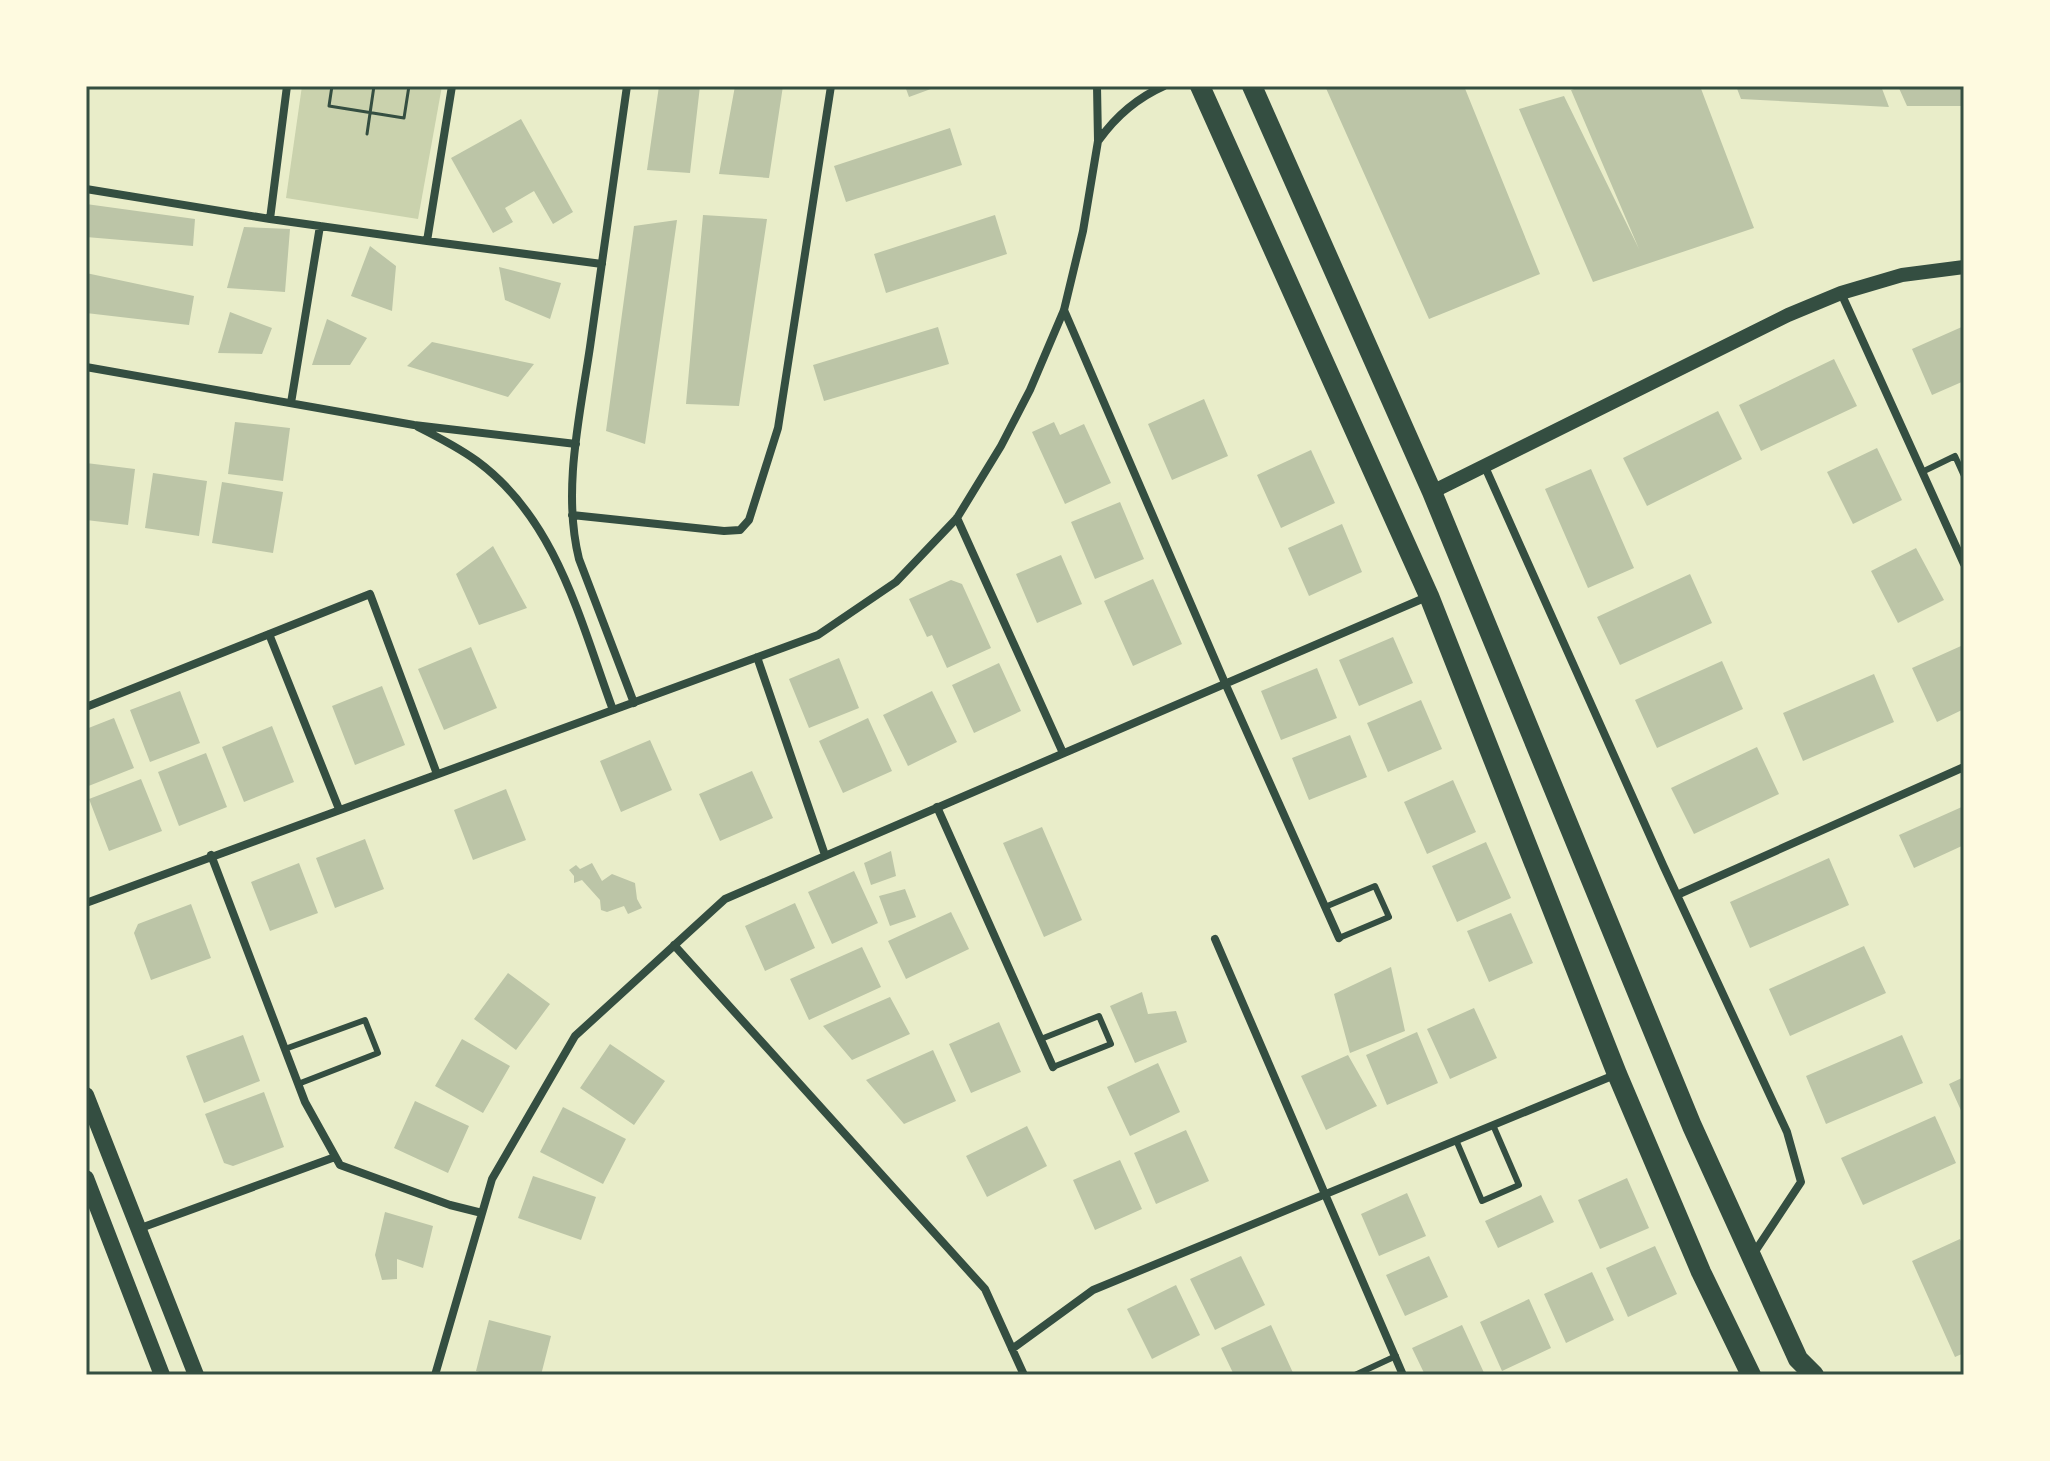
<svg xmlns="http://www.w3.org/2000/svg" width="2050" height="1461" viewBox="0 0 2050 1461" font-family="Raleway,sans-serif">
<rect width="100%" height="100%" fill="#e9edc9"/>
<path fill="#cad2ad" d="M302,86H442L418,219L286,198Z"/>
<path fill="#bcc5a7" d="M659,86H700L690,173L647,170Z
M735,86H783L769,178L719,174Z
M905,86H939L909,97Z
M1325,86H1464L1540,274L1429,319Z
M1583,86H1700L1754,228L1593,282L1519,109L1564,96L1639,249L1571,90Z
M1736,86H1881L1889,107L1741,99Z
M1898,86H1964V106H1907Z
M521,119L573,212L553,224L534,191L505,208L513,222L493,233L451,158Z
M950,128L962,165L846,202L834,166Z
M86,204L195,219L193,246L86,237Z
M703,215L767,219L739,406L686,404Z
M995,215L1007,254L886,293L874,254Z
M677,220L645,444L606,431L634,226Z
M244,227L290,229L285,292L227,288Z
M370,246L396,266L392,311L351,296Z
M499,267L561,283L550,319L505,300Z
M86,273L194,296L189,325L86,313Z
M230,312L272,328L262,354L218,353Z
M327,319L367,338L350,365H312Z
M1964,326V381L1932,395L1912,349Z
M938,327L949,364L824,401L813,365Z
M432,342L534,364L508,397L407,366Z
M1834,359L1857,406L1761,451L1739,405Z
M1204,399L1228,456L1172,480L1148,424Z
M1718,411L1742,459L1647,506L1623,458Z
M235,422L290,428L283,481L228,474Z
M1054,422L1060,435L1084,424L1111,483L1065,504L1032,432Z
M1877,448L1902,500L1853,524L1827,472Z
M1311,450L1335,503L1281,528L1257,475Z
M86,463L135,469L128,525L86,520Z
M1591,469L1634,568L1588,588L1545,489Z
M153,473L207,481L199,536L145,528Z
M222,482L283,492L273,553L212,543Z
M1120,502L1144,559L1095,579L1071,522Z
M1342,524L1362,572L1309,596L1288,548Z
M493,546L527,608L479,625L456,574Z
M1916,548L1944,600L1898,623L1871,571Z
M1061,555L1082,604L1037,623L1016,574Z
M1690,574L1712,623L1620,665L1597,617Z
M1153,579L1182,644L1133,666L1104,601Z
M951,580L962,584L991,648L947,668L932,635L927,637L909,599Z
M1393,637L1413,683L1359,706L1339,660Z
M1961,646L1964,653V709L1937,722L1912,668Z
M471,647L497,708L444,730L418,669Z
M839,658L859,708L809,728L789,679Z
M1722,661L1743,709L1657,748L1635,700Z
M999,663L1021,711L974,733L952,685Z
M1317,668L1337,718L1281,740L1261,691Z
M1874,674L1894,722L1803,761L1783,713Z
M382,686L405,745L355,765L332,706Z
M180,691L200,743L150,762L130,710Z
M932,691L957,742L908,766L883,715Z
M1421,700L1442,749L1388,772L1367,723Z
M114,718L134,768L86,787V729Z
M868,718L892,771L843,793L819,741Z
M272,726L294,782L244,802L222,747Z
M1350,735L1367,777L1309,800L1292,758Z
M650,740L672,790L621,812L600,761Z
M1757,747L1779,794L1694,834L1671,788Z
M206,753L227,807L179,826L158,772Z
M752,771L773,818L720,841L699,794Z
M141,779L162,831L109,851L89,799Z
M1453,780L1476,832L1427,854L1404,802Z
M506,789L526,840L473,860L454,810Z
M1964,806V845L1914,868L1899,835Z
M1042,827L1082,920L1044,937L1003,843Z
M365,839L384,889L335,908L316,858Z
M1486,842L1511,898L1457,922L1432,866Z
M891,851L896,876L871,885L864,863Z
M1829,858L1849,905L1750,948L1730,902Z
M299,863L318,913L270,931L251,882Z
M592,863L602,881L612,874L635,883L637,899L642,908L628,914L624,906L607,912L601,910L600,900L582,880L574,883V876L569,870L576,865L580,869Z
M854,871L878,923L832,944L808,892Z
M905,889L916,917L890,926L879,896Z
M795,903L815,948L765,971L745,926Z
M191,904L211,958L151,980L134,933L138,924Z
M951,912L969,949L906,979L888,941Z
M1511,913L1533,963L1489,982L1467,931Z
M1864,946L1886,993L1790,1036L1769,989Z
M862,947L881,987L809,1020L790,979Z
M1391,967L1405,1031L1350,1053L1334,994Z
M508,973L550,1004L516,1050L474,1019Z
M1142,992L1148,1014L1176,1011L1187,1042L1135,1063L1110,1006Z
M890,997L910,1034L852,1060L823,1026Z
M1474,1008L1497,1058L1450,1079L1427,1029Z
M999,1022L1021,1072L971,1093L949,1044Z
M1417,1032L1438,1083L1387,1105L1366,1055Z
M243,1035L260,1081L204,1103L186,1056Z
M1902,1035L1923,1083L1826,1124L1806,1076Z
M462,1039L510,1066L483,1113L435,1086Z
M610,1044L665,1081L634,1125L580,1088Z
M933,1050L956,1101L904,1124L866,1080Z
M1348,1055L1377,1106L1326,1130L1301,1076Z
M1158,1063L1180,1112L1130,1136L1107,1087Z
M1964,1077V1117L1949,1084Z
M264,1092L284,1147L233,1166L224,1163L205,1114Z
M415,1101L469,1126L448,1173L394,1148Z
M563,1107L626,1139L603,1184L540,1152Z
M1935,1116L1956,1163L1863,1205L1841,1158Z
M1027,1126L1047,1166L987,1197L966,1156Z
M1186,1130L1209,1181L1156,1204L1134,1153Z
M1120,1160L1142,1209L1095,1230L1073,1180Z
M533,1176L596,1197L581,1240L518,1218Z
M1627,1178L1649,1228L1600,1249L1578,1200Z
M1407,1193L1426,1236L1379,1256L1361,1214Z
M1541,1195L1554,1222L1498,1248L1485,1221Z
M385,1212L433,1226L423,1268L397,1259V1279L382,1280L375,1255Z
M1960,1239L1964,1248V1353L1955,1357L1912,1261Z
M1655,1246L1677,1294L1628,1317L1606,1268Z
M1241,1256L1265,1305L1215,1330L1190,1279Z
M1429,1256L1448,1297L1405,1316L1386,1275Z
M1592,1272L1614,1320L1566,1343L1544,1294Z
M1176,1285L1200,1335L1152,1359L1127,1309Z
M1529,1299L1551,1348L1502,1371L1480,1322Z
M489,1320L551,1336L541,1375H490L476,1371Z
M1271,1325L1294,1375H1234L1221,1348Z
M1462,1325L1485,1375H1425L1412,1348Z"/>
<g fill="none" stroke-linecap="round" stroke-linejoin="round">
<path stroke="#344e41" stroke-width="3" d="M332,86L329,106L404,118L409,86
M367,134L374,86"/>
<path stroke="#344e41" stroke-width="6" d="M1922,472L1955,456L1964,476
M1325,907L1375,886L1389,917L1339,938
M1041,1039L1099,1016L1111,1044L1053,1067
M285,1049L365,1020L378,1053L298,1084
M1456,1140L1482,1201L1519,1185L1493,1125
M1355,1375L1396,1356"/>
<path stroke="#344e41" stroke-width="8" d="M287,86L270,219L427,241L452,86
M627,86C615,173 602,260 590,347C580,415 562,491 579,559L634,703
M1099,140C1116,116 1137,98 1164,86
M86,189L270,219
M427,241L602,264
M1841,293L1964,564
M1064,310L1225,683L1339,938
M86,367L414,425L576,444
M291,403L320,226
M418,427C438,437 459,448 477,461C557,520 580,621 613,710
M1485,467L1663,865L1787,1132L1801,1182L1752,1256
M572,515L724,531L740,530L749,520L778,428L831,86
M957,518L1063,753
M269,634L339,809
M757,657L825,855
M86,707L370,594L437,774
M937,807L1053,1067
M211,855L305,1102L340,1165L450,1205L482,1213
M1677,895L1964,767
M86,903L818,635L896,582L957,518L1001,446L1030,390L1064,310L1083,231L1098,141L1097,86
M1215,939L1403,1375
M674,945L985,1289L1024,1375
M138,1229L335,1157
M1012,1349L1093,1290L1617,1074
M435,1375L492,1179L575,1036L725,899L1429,596"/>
<path stroke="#344e41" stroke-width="14" d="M1432,492L1788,315L1841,293L1902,275L1964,267"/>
<path stroke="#344e41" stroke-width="16" d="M86,1095L196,1375
M86,1178L162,1375"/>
<path stroke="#344e41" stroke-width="20" d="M1200,86L1429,596L1617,1074L1701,1272L1751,1375
M1252,86L1432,492L1692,1126L1798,1359L1814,1375"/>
</g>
<rect width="2050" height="1461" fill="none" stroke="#fefae0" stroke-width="176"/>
<rect x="88" y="88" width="1874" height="1285" fill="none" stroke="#344e41" stroke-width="3"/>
</svg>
